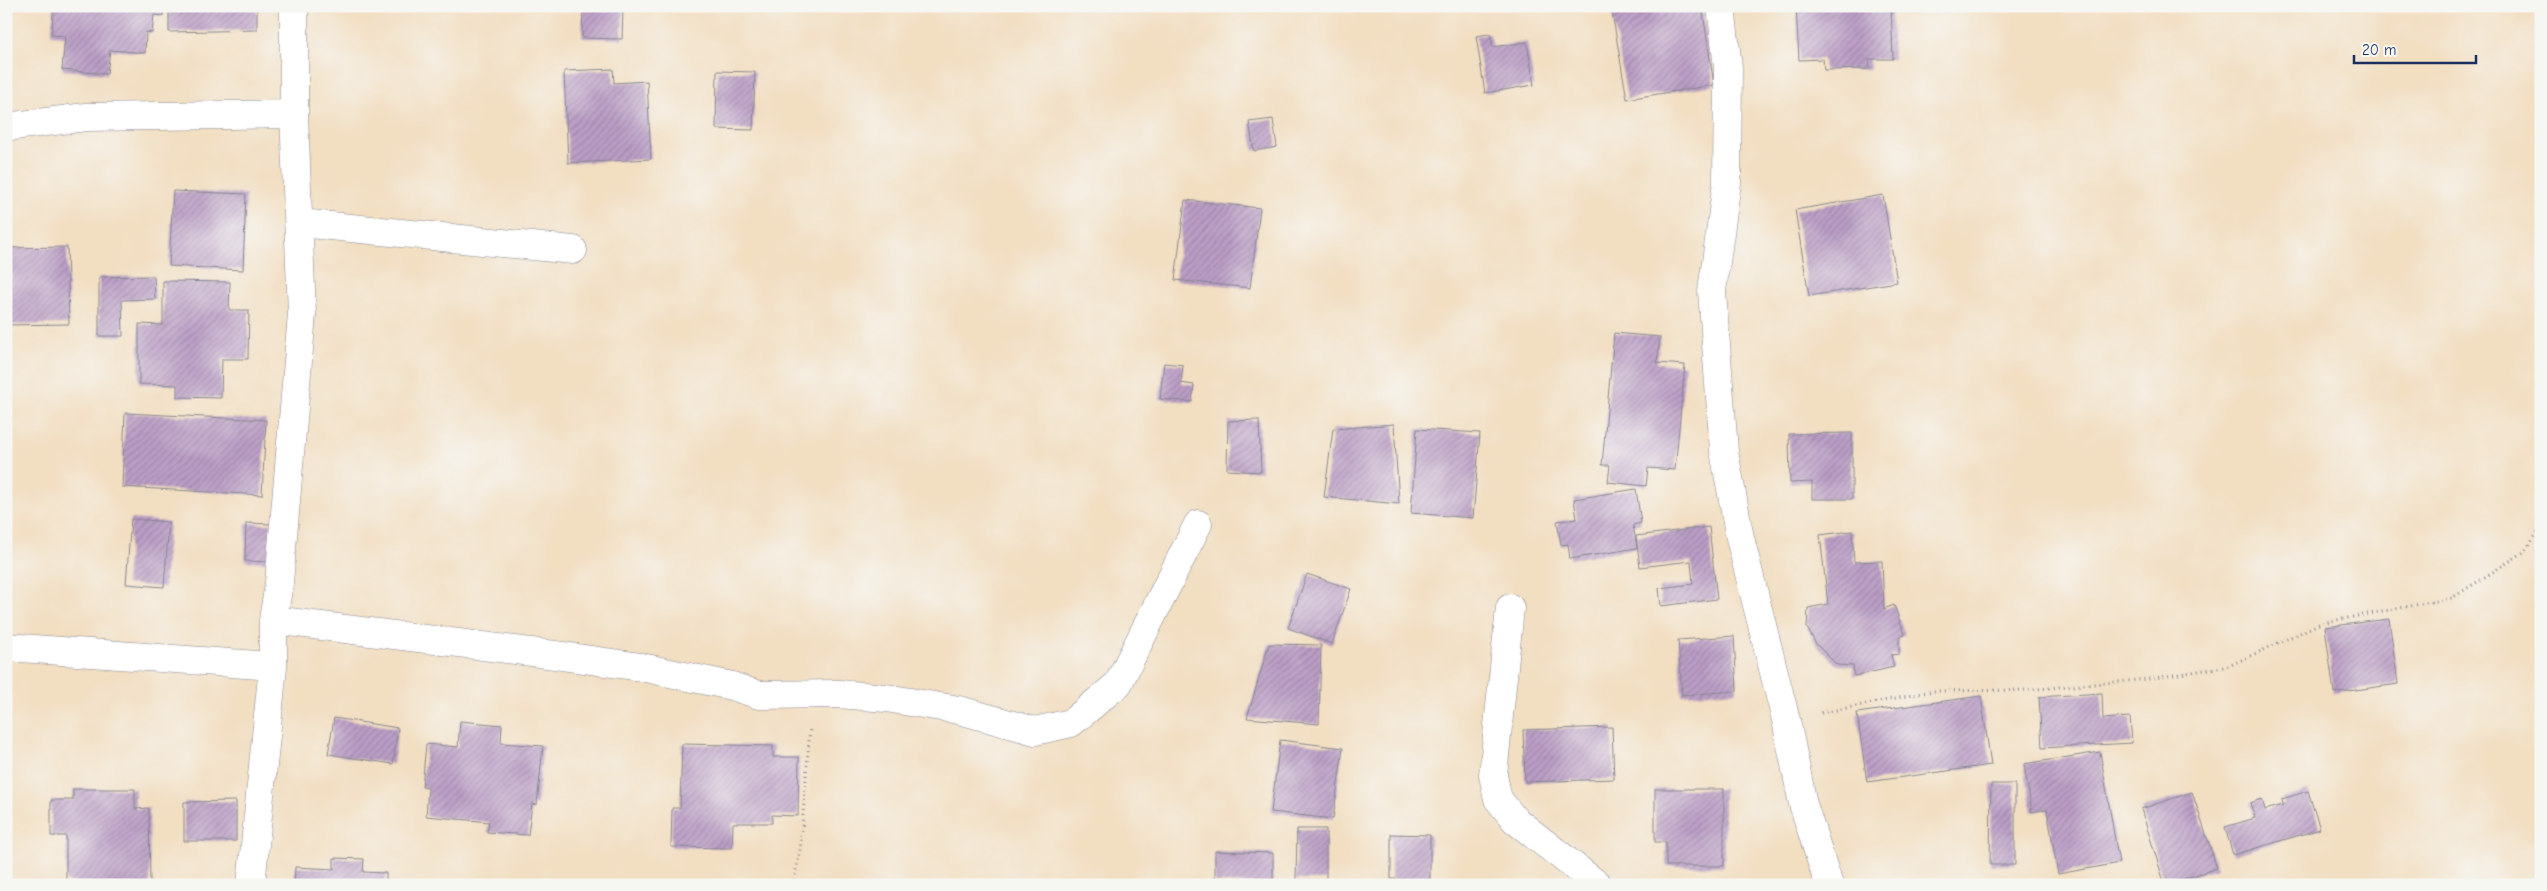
<svg xmlns="http://www.w3.org/2000/svg" width="2547" height="891" viewBox="0 0 2547 891" font-family="'Comic Neue',sans-serif">
<defs>
<pattern id="building-hatch" width="6" height="6" patternUnits="userSpaceOnUse" patternTransform="scale(1.25)"><rect width="6" height="6" fill="#bc9fc6"/><path d="M-1 1l2-2M0 6l6-6M5 7l2-2" fill="none" stroke="#9882a4"/></pattern>
</defs>
<rect width="100%" height="100%" fill="#f6f6f2"/>
<filter id="ink" filterUnits="userSpaceOnUse"><feTurbulence type="fractalNoise" baseFrequency=".02" numOctaves="2"/><feDisplacementMap in="SourceGraphic" scale="10" xChannelSelector="R" yChannelSelector="G"/><feConvolveMatrix kernelMatrix="1 2 1 2 8 2 1 2 1" color-interpolation-filters="sRGB"/></filter>
<filter id="wash" filterUnits="userSpaceOnUse"><feTurbulence type="fractalNoise" baseFrequency=".0096" numOctaves="4" result="noise"/><feDisplacementMap in="SourceGraphic" scale="20" xChannelSelector="R" yChannelSelector="G"/><feGaussianBlur stdDeviation="1.12" result="paint"/><feColorMatrix in="noise" values="0 0 0 0 0 0 0 0 0 0 0 0 0 0 0 0 0 1.4 0 .05"/><feComposite in="paint" operator="in"/></filter>
<g filter="url(#wash)">
<rect width="100%" height="100%" fill="#f2dec1"/>
<g id="blocks">
<path fill="url(#building-hatch)" d="M54,6H163V16L154,15L152,33L146,32L145,53L110,50L107,74L62,70L65,36L51,35Z
M169,6H257V30L169,32Z
M583,6H623L622,39L582,38Z
M1611,6H1702L1714,85L1627,99Z
M1796,6H1891L1893,59H1869L1870,69L1824,70L1823,59L1799,60Z
M1490,34L1493,47L1527,42L1534,85L1485,93L1476,36Z
M613,69L614,83L647,81L651,159L568,163L564,71Z
M717,71L755,72L753,130L716,129Z
M1273,119L1277,147L1254,151L1249,122Z
M173,191L246,194L243,270L169,266Z
M1883,195L1897,282L1809,296L1795,210Z
M1185,200L1260,208L1250,288L1175,280Z
M67,247L69,324L6,325V248Z
M154,276L155,299L122,300L123,336H99V277Z
M163,281L230,282L229,310H249L248,359H222L221,398L177,397V385L139,384V324L163,325Z
M1614,333L1660,337L1657,363L1685,365L1675,470L1648,468L1646,486L1608,482L1610,465H1602Z
M1164,363L1183,365L1181,383L1194,385L1192,402L1160,399Z
M125,413L266,420L262,495L122,487Z
M1259,420L1261,472L1227,470L1228,421Z
M1394,424L1399,504L1324,497L1333,429Z
M1417,429L1480,433L1473,518L1411,513Z
M1852,433V499H1812V482L1790,483L1789,434Z
M1636,489L1641,523L1633,525L1637,548L1570,559L1568,544L1561,545L1557,521L1577,519L1574,499Z
M131,519L169,522L164,587L126,584Z
M246,523L271,524L269,562L245,561Z
M1709,527L1717,599L1661,606L1659,588L1693,584L1691,561L1640,567L1636,536Z
M1852,531L1854,562L1882,561L1884,609L1894,605L1905,635L1899,637V654L1891,655L1894,667L1854,676L1853,666L1837,665L1816,644L1807,628L1808,608L1828,604L1820,535Z
M1307,574L1351,589L1332,644L1288,628Z
M2389,619L2398,684L2334,693L2325,627Z
M1734,636L1737,691L1682,695L1678,640Z
M1269,644L1321,645L1319,724L1247,718Z
M2102,693L2103,719L2130,717L2132,743L2042,748L2039,697Z
M1981,696L1991,765L1867,782L1857,713Z
M334,718L398,728L393,764L328,754Z
M460,721L502,725L501,743L543,746L537,805L532,804L528,835L487,832L489,822L426,816L428,788L422,787L426,744L458,747Z
M1612,727L1614,779L1525,782L1523,730Z
M1280,740L1343,748L1333,819L1271,812Z
M682,744L773,746V757H799L798,816L772,815V823H733L732,848L671,847L672,808H680Z
M2100,752L2119,863L2058,874L2047,809L2032,812L2024,764Z
M1991,784H2015V865H1990Z
M73,789H135V809L149,808L150,885L66,882V836H51V800H73Z
M1655,789H1724V866H1666V842H1655Z
M2308,791L2320,829L2233,855L2225,827L2255,818L2250,803L2262,799L2265,810L2283,805L2282,799Z
M2192,792L2217,868L2165,885L2141,809Z
M236,801V841H184V802Z
M1297,829H1326V880H1296Z
M1391,834L1430,835V880L1391,879Z
M1215,851L1273,853V884L1215,883Z
M334,858L364,859L363,872L386,873V885H294L295,867L334,869Z"/>
</g>
</g>
<g filter="url(#ink)">
<use href="#blocks" fill-opacity="0" stroke="#868690" stroke-width="1"/>
<g fill="none" stroke-linecap="round" stroke-linejoin="round">
<g stroke="#868690" stroke-width="29">
<path id="minor" d="M1721,6L1728,68L1727,182L1712,291L1724,451L1740,538L1786,720L1803,804L1829,885
M6,127L86,117L294,114
M300,223L573,250
M1510,608L1493,775L1498,799L1515,820L1598,885
M273,620L555,655L641,667L732,686L759,695L839,694L886,698L959,710L1035,731L1071,723L1118,684L1198,524
M6,647L273,666
M251,885L273,666V620L279,583L302,314L294,114V6"/>
</g>
<path stroke="#868690" stroke-width="3" stroke-dasharray="1 4" stroke-linecap="butt" d="M1821,713L1933,691L2026,690L2149,679L2229,666L2321,623L2452,598L2524,552L2541,528
M793,885L800,851L810,728"/>
<use href="#minor" stroke="#fff" stroke-width="28"/>
</g>
</g>
<rect width="2547" height="891" fill="none" stroke="#f6f6f2" stroke-width="25"/>
<path d="M2354 55v8h122v-8" fill="none" stroke="#1b2f5e" stroke-width="2.5"/>
<text x="2362" y="55" font-size="15" fill="#1b2f5e" stroke="#f6f6f2" stroke-width="4" paint-order="stroke">20 m</text>
</svg>
